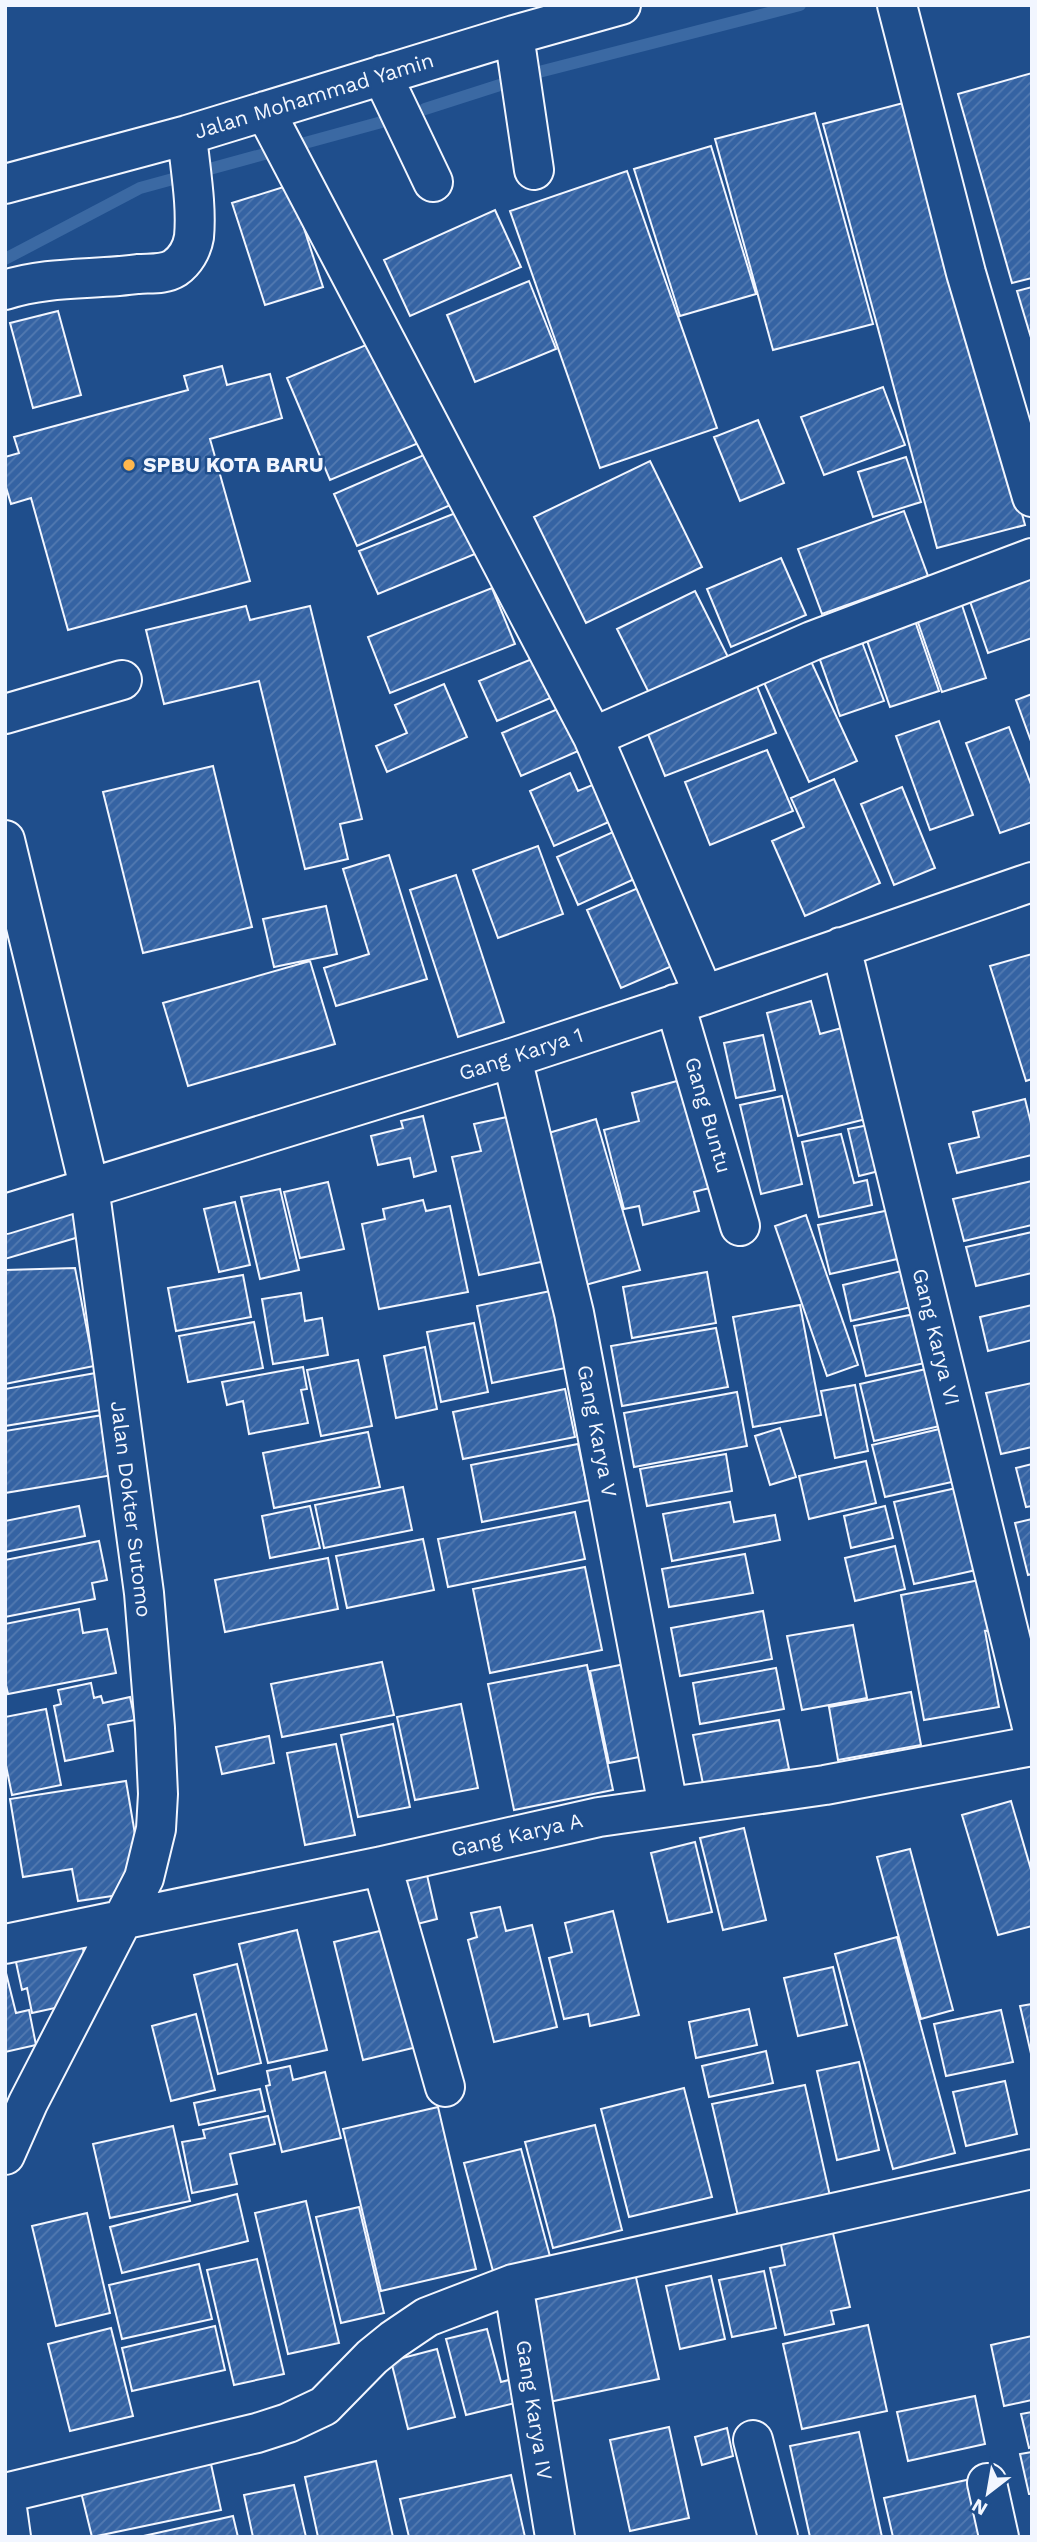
<svg xmlns="http://www.w3.org/2000/svg" width="1037" height="2542" viewBox="0 0 1037 2542" font-family="'Work Sans',sans-serif">
<defs>
<pattern id="building-hatch" width="6" height="6" patternUnits="userSpaceOnUse" patternTransform="scale(1.75)"><rect width="6" height="6" fill="#3563a3"/><path d="M-1 1l2-2M0 6l6-6M5 7l2-2" fill="none" stroke="#537ab1"/></pattern>
</defs>
<rect width="100%" height="100%" fill="#1f4e8c"/>
<g fill="none" stroke-linecap="round" stroke-linejoin="round">
<path stroke="#3b69a3" stroke-width="12" d="M539,72L800,5
M425,109L503,84
M5,259L140,188L389,120"/>
</g>
<path fill="url(#building-hatch)" stroke="#f2f6ff" stroke-width="2" d="M1032,73V278L1012,283L958,94Z
M911,101L1025,525L937,548L823,124Z
M815,113L873,324L773,350L715,139Z
M711,146L756,294L680,316L634,169Z
M627,171L717,428L600,468L510,211Z
M290,185L323,287L265,305L232,203Z
M495,210L521,267L410,316L384,260Z
M529,281L556,349L475,382L447,315Z
M1032,287V341L1017,291Z
M58,311L81,395L33,408L10,323Z
M378,340L421,442L330,480L287,378Z
M222,366L227,385L270,374L282,418L210,439L250,581L68,630L31,498L11,504L5,484V457L19,453L14,437L188,390L184,376Z
M883,387L905,445L824,475L801,417Z
M758,420L784,483L740,501L714,437Z
M433,451L455,503L357,546L334,494Z
M906,457L921,502L873,517L858,472Z
M650,461L702,567L586,623L534,517Z
M904,511L928,576L822,614L798,549Z
M458,512L475,554L378,594L359,551Z
M781,558L806,615L731,647L707,589Z
M1032,567V638L988,653L966,590Z
M492,588L515,644L390,693L368,637Z
M695,591L732,665L654,703L617,629Z
M958,593L986,678L942,692L913,608Z
M246,606L250,620L310,606L362,819L340,824L348,859L305,869L259,681L164,704L146,630Z
M912,612L939,691L890,707L863,629Z
M862,642L884,701L840,716L819,657Z
M544,654L562,693L497,721L479,681Z
M809,657L857,761L809,782L762,678Z
M754,679L776,733L665,776L643,722Z
M444,684L467,737L387,772L376,746L407,733L395,705Z
M1032,694V744L1016,700Z
M567,705L585,748L521,776L502,733Z
M939,721L973,815L930,830L896,736Z
M1009,727L1032,787V822L1000,833L966,743Z
M767,750L793,811L710,845L685,782Z
M213,766L252,927L143,953L103,792Z
M570,773L578,791L602,781L618,818L554,846L530,791Z
M834,779L880,883L805,916L772,841L804,827L791,798Z
M902,787L935,868L894,885L861,804Z
M622,828L643,875L578,905L557,857Z
M538,846L563,914L498,938L473,870Z
M389,855L427,979L336,1006L324,968L369,954L343,869Z
M456,875L504,1022L458,1037L410,890Z
M652,882L686,960L621,988L587,910Z
M326,906L337,954L274,967L263,919Z
M1032,954V1079L1026,1081L990,966Z
M310,961L335,1044L188,1086L163,1003Z
M811,1001L820,1034L856,1024L878,1116L798,1136L767,1013Z
M763,1035L775,1090L736,1098L724,1043Z
M692,1077L721,1185L694,1192L699,1211L643,1225L639,1206L624,1209L604,1130L639,1121L632,1093Z
M782,1096L802,1184L761,1194L740,1105Z
M1025,1099L1032,1127V1155L957,1173L949,1144L979,1137L973,1112Z
M423,1116L436,1171L414,1177L410,1158L378,1165L371,1136L403,1128L401,1121Z
M507,1117L555,1259L479,1275L452,1157L481,1151L474,1124Z
M596,1119L640,1270L578,1287L535,1137Z
M879,1123L891,1168L859,1176L848,1129Z
M841,1134L854,1183L867,1180L872,1205L819,1217L802,1142Z
M1032,1181V1225L964,1241L953,1199Z
M328,1182L344,1249L300,1258L284,1192Z
M280,1189L299,1270L260,1279L241,1197Z
M423,1200L426,1211L450,1206L468,1292L379,1309L362,1224L385,1219L383,1209Z
M235,1202L250,1265L219,1272L204,1209Z
M80,1206L89,1234L5,1259V1229Z
M899,1208L911,1256L830,1274L818,1225Z
M806,1215L858,1365L827,1376L775,1226Z
M1032,1232V1273L976,1286L966,1247Z
M75,1268L94,1366L5,1384V1270Z
M914,1268L924,1304L851,1321L843,1285Z
M707,1272L716,1323L632,1338L623,1287Z
M243,1275L251,1317L176,1331L168,1288Z
M565,1288L580,1365L492,1383L477,1306Z
M301,1293L305,1321L322,1318L328,1355L273,1364L262,1299Z
M800,1305L821,1415L753,1427L733,1317Z
M1032,1305V1340L988,1351L980,1317Z
M925,1312L938,1360L866,1376L854,1326Z
M254,1322L263,1368L188,1382L179,1336Z
M474,1323L488,1392L441,1402L427,1332Z
M716,1328L728,1387L622,1406L611,1346Z
M425,1347L437,1409L396,1418L384,1356Z
M358,1360L372,1426L321,1436L307,1370Z
M939,1366L953,1423L874,1441L860,1384Z
M303,1367L307,1389L301,1390L308,1423L249,1434L243,1401L227,1405L222,1382Z
M107,1371L113,1408L5,1426V1389Z
M1032,1383V1447L1001,1454L986,1393Z
M855,1385L868,1451L835,1458L821,1391Z
M565,1389L575,1437L463,1459L453,1412Z
M737,1392L747,1446L634,1467L624,1413Z
M109,1414L119,1474L5,1493V1431Z
M952,1426L965,1479L885,1497L872,1445Z
M780,1428L796,1477L770,1485L755,1436Z
M368,1432L380,1487L274,1508L263,1453Z
M578,1444L590,1500L482,1522L471,1465Z
M726,1454L732,1491L647,1506L640,1469Z
M866,1461L876,1503L809,1519L799,1476Z
M1032,1464V1506L1026,1507L1016,1468Z
M965,1486L985,1568L914,1584L894,1502Z
M403,1487L412,1530L324,1548L315,1505Z
M730,1502L734,1522L775,1515L780,1540L672,1561L663,1514Z
M79,1506L85,1536L5,1552V1521Z
M310,1506L320,1548L270,1558L262,1516Z
M885,1506L893,1538L851,1548L844,1516Z
M575,1512L585,1559L448,1587L438,1539Z
M1032,1519V1574L1028,1575L1015,1523Z
M423,1539L434,1590L347,1608L336,1556Z
M99,1541L107,1580L92,1583L95,1599L5,1617V1560Z
M895,1546L905,1589L855,1601L845,1558Z
M745,1554L753,1593L669,1607L662,1569Z
M328,1558L338,1609L225,1632L215,1580Z
M585,1567L602,1650L490,1673L473,1589Z
M985,1579L994,1630L985,1631L999,1707L924,1720L901,1595Z
M79,1609L83,1633L107,1629L116,1673L8,1694L5,1681V1624Z
M763,1611L772,1659L680,1676L671,1628Z
M853,1625L867,1698L802,1710L787,1636Z
M382,1662L394,1715L282,1737L271,1684Z
M635,1662L654,1754L609,1763L590,1671Z
M587,1665L613,1790L514,1810L488,1684Z
M776,1668L784,1709L700,1724L693,1683Z
M91,1683L94,1698L101,1696L103,1703L130,1697L135,1720L108,1725L113,1751L65,1761L54,1706L61,1704L58,1690Z
M911,1692L921,1745L838,1760L829,1707Z
M461,1704L478,1788L415,1800L397,1717Z
M46,1709L61,1785L12,1795L5,1761V1717Z
M779,1720L789,1769L703,1784L693,1735Z
M393,1724L410,1807L358,1817L341,1735Z
M269,1736L274,1763L222,1774L216,1747Z
M336,1744L355,1835L305,1845L287,1753Z
M126,1781L139,1858L128,1860L133,1893L78,1901L72,1869L23,1877L10,1799Z
M1011,1801L1032,1873V1926L998,1935L962,1815Z
M744,1828L766,1920L723,1930L700,1838Z
M695,1842L712,1912L668,1922L651,1853Z
M910,1849L953,2010L921,2019L877,1857Z
M427,1875L437,1919L405,1927L394,1883Z
M500,1907L506,1931L532,1925L557,2027L494,2042L468,1940L477,1937L471,1913Z
M613,1911L639,2015L590,2026L588,2014L564,2019L549,1958L572,1952L565,1923Z
M388,1929L417,2047L363,2060L334,1942Z
M297,1930L327,2050L268,2063L239,1944Z
M897,1937L955,2153L893,2169L835,1954Z
M81,1940L89,1975L78,2003L32,2013L27,1988L22,1990L14,1953Z
M237,1964L261,2063L218,2074L194,1975Z
M833,1967L847,2025L798,2036L784,1978Z
M5,1969L16,2013L29,2010L36,2045L5,2052Z
M1032,2004V2058L1020,2006Z
M749,2009L757,2045L696,2058L689,2022Z
M1001,2010L1013,2062L946,2076L934,2024Z
M196,2014L215,2090L171,2101L152,2026Z
M766,2051L773,2083L709,2097L702,2066Z
M859,2062L879,2150L837,2160L817,2071Z
M290,2066L293,2080L325,2072L341,2138L282,2152L266,2086L270,2085L267,2071Z
M1005,2081L1017,2134L966,2146L953,2092Z
M805,2085L830,2196L738,2216L712,2104Z
M684,2088L712,2197L629,2217L601,2109Z
M260,2089L265,2111L199,2125L194,2103Z
M438,2107L476,2269L381,2291L343,2129Z
M268,2116L275,2144L230,2154L237,2184L192,2193L182,2142L205,2138L203,2130Z
M595,2125L622,2230L553,2248L525,2142Z
M173,2126L190,2201L110,2218L93,2144Z
M521,2149L551,2260L494,2275L464,2163Z
M237,2194L248,2241L122,2273L110,2227Z
M306,2201L339,2343L288,2354L255,2213Z
M359,2207L384,2313L341,2323L316,2217Z
M87,2213L110,2313L56,2326L32,2226Z
M832,2229L850,2307L831,2311L834,2324L785,2335L770,2268L785,2265L780,2240Z
M257,2259L284,2374L234,2385L207,2270Z
M199,2264L212,2319L122,2339L109,2285Z
M764,2271L776,2328L732,2337L719,2280Z
M635,2273L659,2379L549,2402L525,2297Z
M711,2276L725,2339L680,2349L666,2286Z
M868,2325L887,2411L802,2429L783,2344Z
M215,2326L225,2370L132,2391L122,2348Z
M111,2328L133,2416L70,2431L48,2344Z
M487,2329L501,2382L516,2378L523,2401L466,2415L446,2339Z
M1032,2336V2400L1004,2406L991,2345Z
M437,2349L455,2417L408,2429L391,2361Z
M975,2396L985,2444L908,2461L897,2412Z
M1032,2412V2447L1029,2448L1021,2414Z
M669,2427L689,2518L630,2531L610,2440Z
M727,2428L733,2456L702,2465L695,2437Z
M859,2432L882,2537H810L790,2446Z
M1032,2452V2494H1029L1020,2454Z
M376,2461L393,2537H318L305,2477Z
M211,2464L221,2510L92,2537L81,2492Z
M511,2475L525,2537H409L400,2499Z
M971,2479L984,2537H893L884,2498Z
M294,2485L306,2537H253L244,2495Z
M233,2516L238,2537H139Z"/>
<g fill="none" stroke-linecap="round" stroke-linejoin="round">
<g stroke="#f2f6ff" stroke-width="42">
<path id="minor" d="M897,5L966,273L1032,497
M514,35L534,170
M382,75L433,182
M265,111L593,737L704,995
M5,184L187,135L514,35L621,5
M5,290C48,276 94,280 138,274C150,273 164,275 175,268C185,261 192,249 194,237C197,204 190,168 187,135
M5,714L122,680
M593,737L812,641L1032,558
M5,840L89,1186L144,1593L155,1728L158,1794L156,1829L144,1878L28,2103L5,2155
M841,947L1032,1727
M675,1004L740,1226
M512,1058L574,1313L668,1806
M5,1214L512,1058L704,995L1032,882
M382,1866L445,2087
M5,1944L382,1866L599,1817L825,1785L1032,1746
M513,2284L555,2537
M753,2440L778,2537
M987,2483L999,2537
M5,2493L257,2433L288,2423L324,2406L372,2357L393,2340L427,2317L513,2284L1032,2169
M5,2494L11,2537"/>
</g>
<use href="#minor" stroke="#1f4e8c" stroke-width="38"/>
</g>
<circle fill="#ffb74d" stroke="#1f4e8c" stroke-width="2.5" cx="129" cy="465" r="7"/>
<g text-anchor="middle" stroke-width="5" stroke-linejoin="round" paint-order="stroke">
<g font-size="21" fill="#f2f6ff" stroke="#1f4e8c">
<text transform="translate(314 96) rotate(-17)" y="7">Jalan Mohammad Yamin</text>
<text transform="translate(521 1054) rotate(-18)" y="7">Gang Karya 1</text>
<text transform="translate(708 1115) rotate(74)" y="7">Gang Buntu</text>
<text transform="translate(936 1337) rotate(76)" y="7">Gang Karya VI</text>
<text transform="translate(597 1431) rotate(79)" y="7">Gang Karya V</text>
<text transform="translate(131 1509) rotate(83)" y="7">Jalan Dokter Sutomo</text>
<text transform="translate(517 1835) rotate(-13)" y="7">Gang Karya A</text>
<text transform="translate(534 2410) rotate(81)" y="7">Gang Karya IV</text>
</g>
<g font-size="21" font-weight="bold" fill="#f2f6ff" stroke="#1f4e8c" text-anchor="start">
<text x="143" y="472">SPBU KOTA BARU</text>
</g>
</g>
<rect width="1037" height="2542" fill="none" stroke="#f2f6ff" stroke-width="14"/>
<g transform="translate(988 2493) rotate(211)" stroke="#1f4e8c" stroke-width="5" paint-order="stroke">
<path d="M0-5L12 26L0 18L-12 26Z" fill="#f2f6ff"/>
<text y="-10" font-size="19" font-weight="bold" text-anchor="middle" fill="#f2f6ff">N</text>
</g>
</svg>
